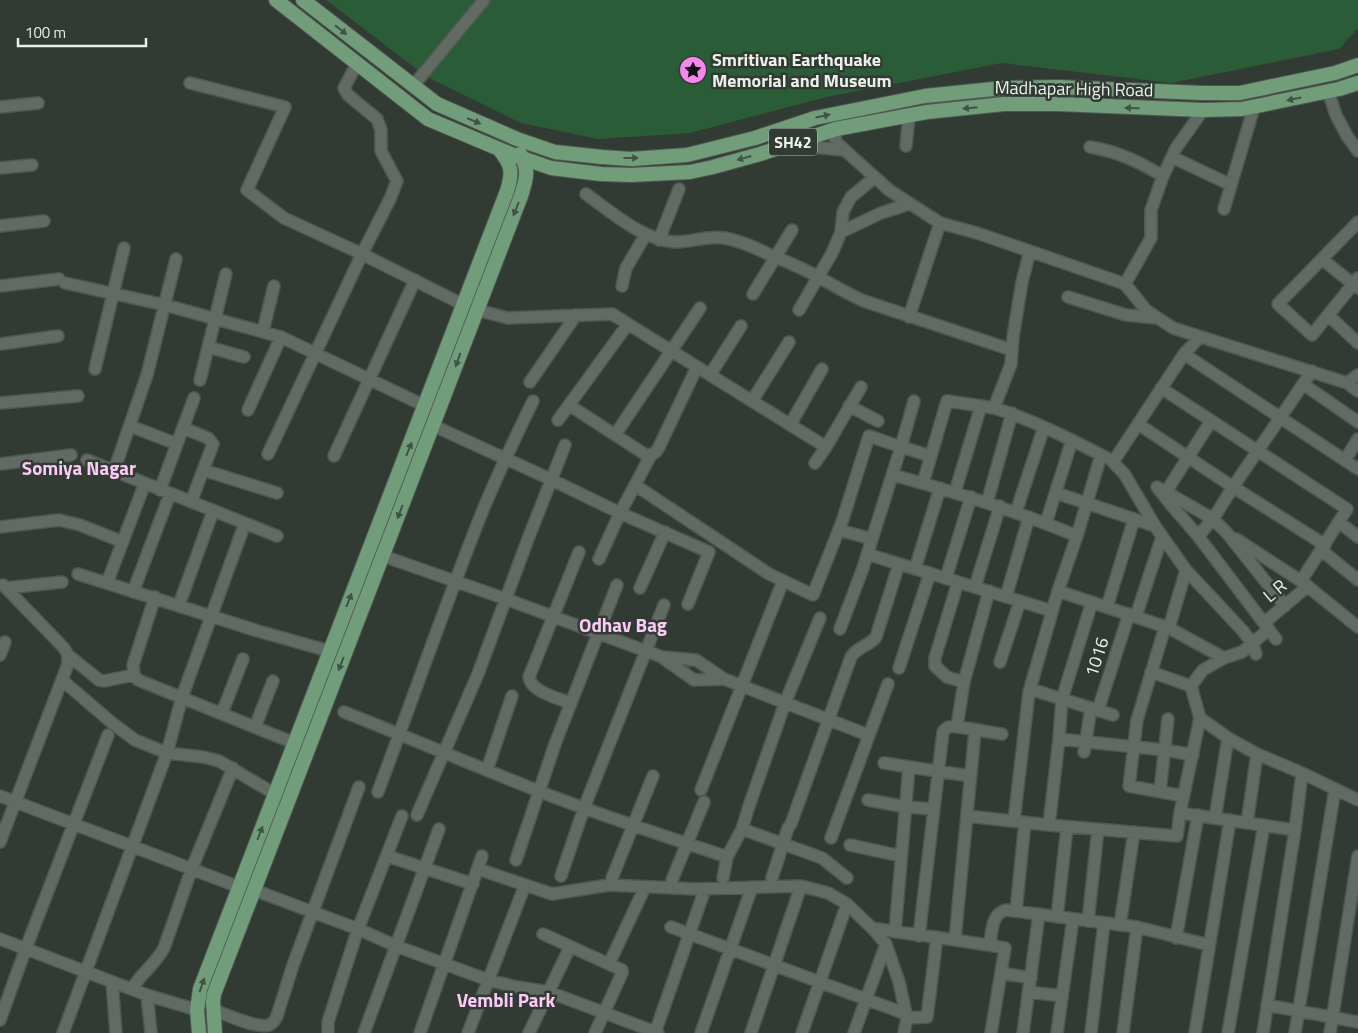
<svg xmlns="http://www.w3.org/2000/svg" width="1358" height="1033" viewBox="0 0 1358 1033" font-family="'Titillium Web',sans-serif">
<rect width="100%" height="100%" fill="#313a33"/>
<path fill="#2a5c37" d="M326,0H1358V28L1339,49L1171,83L1002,63L827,97L690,133L598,139L521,123L427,77Z"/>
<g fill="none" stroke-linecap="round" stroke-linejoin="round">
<g stroke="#505751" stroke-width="14">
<path id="minor" d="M190,83L285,107L247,190L284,218L362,254L462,304
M413,86L484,0
M1328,91L1336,115L1347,136L1358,151
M0,107L38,103
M836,129L835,138L837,143L889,190L940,223L977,233L1125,284L1146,310L1173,328L1347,383L1358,375
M791,145L844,150
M906,146L909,116
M1090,147C1117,151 1139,162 1163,176L1151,210V238L1125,284
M1172,157L1231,185
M0,168L32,165
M1163,176L1176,148L1203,110
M586,194C611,212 644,241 676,242C692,242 709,235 725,238C740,241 754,247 768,254C785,261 803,268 820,278C835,286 848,294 864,301L1012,350
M1224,209L1254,107
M1358,222L1278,304L1312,335L1358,278
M0,226L44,221
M841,232L881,213L909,204
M659,240L679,189
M1323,260L1358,288
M65,283L165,305L281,337L425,406
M0,286L59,279
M622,286L626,268L646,234
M753,294L792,230
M1068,297L1126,315L1156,318
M477,310L508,318L612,314L826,447
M799,310L832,253L841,232L843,212L851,197L874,178
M1328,315L1358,343
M909,317L940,223
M263,331L274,286
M1199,338L1184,354L1113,462L1125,475L1155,526L1186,570L1243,631L1252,643L1256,654
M0,344L58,336
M208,347L244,357
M1184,354L1358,469
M95,369L124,248
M710,375L741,326
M200,380L226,274
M530,382L576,315
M1347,383L1358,391
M1303,384L1358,422
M1161,388L1347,509L1301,581
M752,401L789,342
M914,401L901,447L931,456
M0,403L78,396
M569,405L646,455C653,455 656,453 659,447L697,367
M849,406L878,421
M994,408C1033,420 1070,439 1107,458
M248,410L281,337
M558,420L628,324
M1138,424L1233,487L1325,545
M790,425L822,369
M130,426L177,444
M434,426L550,479L620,513L709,552L688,604
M183,428L208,438L213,444L191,502
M615,435L700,308
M268,454L362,254L390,199L397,181L381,151V130L377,119L348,95L344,88L353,71
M334,456L415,280
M87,460L277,536
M1345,460L1358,439
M815,463L826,447L861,387
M0,464L71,455
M203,470L277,493
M114,471L147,375L176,259
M893,475C955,492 1017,511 1077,536
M923,483L947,401L981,406
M635,485L769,574L813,595L842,522L869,436L901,447L863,568L840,629
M1157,487L1172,506L1198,536L1276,639
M1161,489L1213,519L1227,533L1285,606
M160,490L194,398
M955,492L981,406L994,408L1011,364L1013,337L1022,282L1030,251
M1166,492L1211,421
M1056,493L1155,526
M987,503L1012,413
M1016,512L1044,427
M1339,522L1358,537
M1046,523L1072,440
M0,527L59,520L80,525L123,542
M839,530L872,539
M1198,536L1213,519L1233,487L1312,371
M1236,539L1301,581L1358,627
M1321,550L1358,580
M867,554L1052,611
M383,556L506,599L662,657L696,660L724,679L868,735
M599,559L620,513L651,455
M915,569L940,488
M78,574L258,631L329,651
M946,578L971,497
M958,582L935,658V666L947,677L964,682
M107,583L145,483
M3,585L6,588L62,582
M975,587L1000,506
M640,588L665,532
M1058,591L1169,628L1224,658
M133,592L170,494
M155,597L133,665L134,675L138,680L294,743
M1006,597L1029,517
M179,605L213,511
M1107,607L1134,519
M1136,616L1162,537
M1264,623L1308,586
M1165,627L1137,720L1129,786L1183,796
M1169,628L1186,570
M1269,629L1242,652L1224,658L1203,670L1191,686L1200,718L1228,738L1257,754L1302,773L1358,800
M0,655L5,642
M68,655L99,680L104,681L134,675
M663,658L694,680L724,679
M1000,662L1020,601
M899,668L930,573
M1151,672L1191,686
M62,680L111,722L135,740L167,753L203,757L219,761L275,794
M1030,689L1113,715
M570,703C558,698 531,692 529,677L579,552
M1098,710L1129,614
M344,712C410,738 475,766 541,792C602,816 665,836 727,857
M222,713L243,659
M957,726L964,682L989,591
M255,727L273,681
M1059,739L1165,750L1193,755
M1084,752L1091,708
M884,763L970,776
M487,770L512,696
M701,790L783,581
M1160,791L1168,719
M378,792C411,703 442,614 477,525C493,483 513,442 533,401
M0,796L239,887
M868,800L906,807L933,809
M748,809L785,703L820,618
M1180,813L1295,830
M417,815L478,674L528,539L565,445
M967,816L1049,825L1177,836L1180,813L1200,718
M1215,818L1228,738
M1014,821L1029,692L1058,591L1077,536L1101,455
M1247,823L1257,754
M791,824L851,657C859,645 867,648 876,637L899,564
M1049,825L1059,739L1062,699L1092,602
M742,829L822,858L847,878
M831,838L888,684
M0,842L68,664V655L64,648L6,588
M850,845L901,856
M387,856L473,884
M516,860L555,744L617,585
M478,869L552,894L609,885L696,889L801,886L828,893L847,904L872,928L886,944L899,982L907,1018L904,1033
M561,876L584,808L664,605
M612,878L653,776
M723,878L727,857L742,829L747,813
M772,878L788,828
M672,880L704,802
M254,890L358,929L396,946L488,980L517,987L549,992L658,1033
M1016,911L1025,822
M1057,917L1067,827
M1088,921L1098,829
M1120,925L1134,832
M671,927L906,1014
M872,928C916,935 961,940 1005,948L991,1033
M895,932L909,767
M543,934L622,970V973L595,1033
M919,936L943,732C945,729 946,728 949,727C956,725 992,733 1002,734
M1176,938L1198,815
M0,939L147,995L197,1010
M955,939L975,731
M990,945C992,932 991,914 1006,910L1137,927L1209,945
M609,964L645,887
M1001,973L1031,978
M112,982L116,1033
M132,989C141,973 155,965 164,948L192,868L233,768
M1029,992L1062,996
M147,995L151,1033
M1267,1005L1358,1022
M213,1010C226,1014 256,1029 269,1025C274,1023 275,1020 277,1016L293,965L359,787
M907,1018L927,1017L937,937
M0,1020L26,948L108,735
M63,1033L167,753L182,697L245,523
M328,1033V1022L358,929L402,816
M364,1033L439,829
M420,1033L482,856
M468,1033L525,885
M529,1033L570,947
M655,1033L705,889
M701,1033L752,887
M751,1033L801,886
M802,1033L847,904
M854,1033L886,944
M1023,1033L1039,914
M1057,1033L1073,919
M1091,1033L1104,923
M1123,1033L1137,927
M1195,1033L1230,820
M1228,1033L1264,825
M1263,1033L1295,830L1302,773
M1295,1033L1335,789
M1330,1033L1358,856"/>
</g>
<g stroke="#505751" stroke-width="16">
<path id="major" d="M276,0L428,119L511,154L551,168L601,174L631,175L690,172L713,167L760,154L836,129L927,112L1004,104H1058L1203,110L1242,109L1339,89L1358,83
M303,0L437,104L517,139L555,152L602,157L631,159L687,155L755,138L815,118L925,96L1003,88L1058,87L1203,93H1240L1335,73L1358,65
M199,1033L197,1010L200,989L507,191C513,172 512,165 499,149
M215,1033L213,1001L214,994L521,196C526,180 530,169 520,154"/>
</g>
<use href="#minor" stroke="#616a63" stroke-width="11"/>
<use href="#major" stroke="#719d7b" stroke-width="14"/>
</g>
<defs><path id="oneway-solid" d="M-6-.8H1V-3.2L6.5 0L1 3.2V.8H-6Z" transform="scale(1.25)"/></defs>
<g fill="#415345">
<use href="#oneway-solid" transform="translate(341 30) rotate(38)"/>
<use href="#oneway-solid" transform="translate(1294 99) rotate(168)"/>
<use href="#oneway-solid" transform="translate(970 108) rotate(174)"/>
<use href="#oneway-solid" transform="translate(1132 108) rotate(-178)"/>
<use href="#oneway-solid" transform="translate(823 116) rotate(-12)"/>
<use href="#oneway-solid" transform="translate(474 121) rotate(22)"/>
<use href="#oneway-solid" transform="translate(631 158)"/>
<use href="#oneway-solid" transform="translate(744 158) rotate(164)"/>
<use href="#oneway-solid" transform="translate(516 209) rotate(112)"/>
<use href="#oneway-solid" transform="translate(458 360) rotate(110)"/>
<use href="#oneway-solid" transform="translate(409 449) rotate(-68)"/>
<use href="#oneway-solid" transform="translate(400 512) rotate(111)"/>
<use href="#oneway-solid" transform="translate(349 600) rotate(-69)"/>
<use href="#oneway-solid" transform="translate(341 664) rotate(111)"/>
<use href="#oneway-solid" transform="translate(260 833) rotate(-69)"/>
<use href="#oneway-solid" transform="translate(202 985) rotate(-71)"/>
</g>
<defs>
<g id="sight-disc" transform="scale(1.4375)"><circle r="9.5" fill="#f688ed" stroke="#313a33"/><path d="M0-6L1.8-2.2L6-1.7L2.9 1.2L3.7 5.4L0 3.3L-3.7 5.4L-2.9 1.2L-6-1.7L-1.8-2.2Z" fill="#111"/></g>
</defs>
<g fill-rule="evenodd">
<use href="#sight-disc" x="693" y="70"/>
</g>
<g text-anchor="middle" stroke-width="5" stroke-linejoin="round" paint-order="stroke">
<rect fill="#313a33" stroke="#b3b9b4" stroke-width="1" x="769" y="128.5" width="48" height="27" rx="4"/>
<g font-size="16" font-weight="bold" fill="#ebf0eb">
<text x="793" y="148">SH42</text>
</g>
<g font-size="18" font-weight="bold" fill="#ebf0eb" stroke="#313a33" text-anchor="start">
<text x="712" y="66">Smritivan Earthquake<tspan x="712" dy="21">Memorial and Museum</tspan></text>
</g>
<g font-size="18" fill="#ebf0eb" stroke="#313a33">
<text transform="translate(1074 89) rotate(1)" y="6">Madhapar High Road</text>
<text transform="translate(1275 591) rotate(-40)" y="6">L R</text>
<text transform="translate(1097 657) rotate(-72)" y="6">1016</text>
</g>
<g font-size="19" font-weight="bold" fill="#fccaf6" stroke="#313a33">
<text x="79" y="475">Somiya Nagar</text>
<text x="623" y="632">Odhav Bag</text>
<text x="506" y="1007">Vembli Park</text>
</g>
</g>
<path d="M18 38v8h128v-8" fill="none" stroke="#ebf0eb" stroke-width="2.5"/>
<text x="25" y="38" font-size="15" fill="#ebf0eb" stroke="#313a33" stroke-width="4" paint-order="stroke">100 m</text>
</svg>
